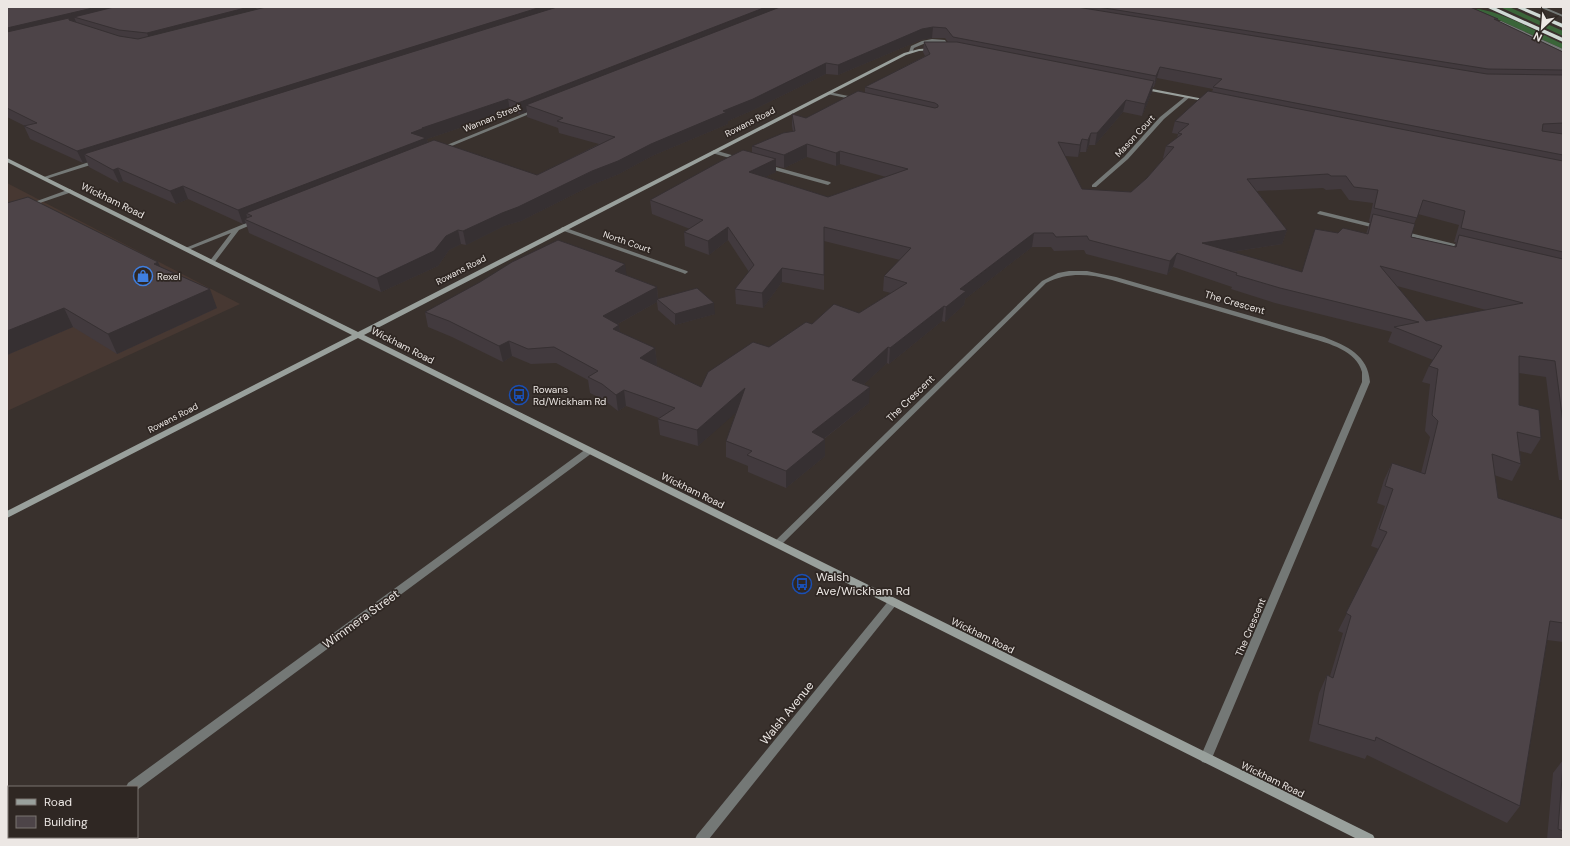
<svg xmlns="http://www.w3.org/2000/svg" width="1570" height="846" viewBox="0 0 1570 846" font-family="'DM Sans',sans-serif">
<rect width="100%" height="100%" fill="#39312d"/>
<path fill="#473832" d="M7,183L240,304L7,411Z"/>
<path fill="#3a6539" d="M1500,7H1509L1563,31V36Z
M1475,9C1498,9 1541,34 1563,44V49Z"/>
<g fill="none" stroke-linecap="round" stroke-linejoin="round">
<path fill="#747876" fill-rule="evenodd" d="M932,39L945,40L951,49L948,50L943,42H928L914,48L912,53L909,52L911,46L922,41Z"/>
<path fill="#747876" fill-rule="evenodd" d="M1539,7H1544L1563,15V17Z
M1499,21H1501L1563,49V52L1499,23Z
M829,92L858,98V99L856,100L827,94V93Z
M1186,96L1190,97L1164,119L1128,159L1096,187H1092V185L1124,157L1160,117Z
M535,109L539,110L442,150L437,149Z
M714,150L742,158L743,159L740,161L712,153L711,152Z
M98,159L101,161L100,162L46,179L41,178Z
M765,164L830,182L831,183L828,185L763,167L762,166Z
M70,189L73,191L72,192L31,206L26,205Z
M1320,211L1381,226L1382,227L1379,229L1318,214L1317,213Z
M256,219L258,220V222L239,230L214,263L212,264L209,262L231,233L188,250L186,251L183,249Z
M563,227L687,271L688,272L685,274L683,273L561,230V228Z
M1402,231L1467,247L1468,248L1465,250L1400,234V232Z
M1069,271H1087L1116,277L1324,337C1347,346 1368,355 1370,382L1212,758L1210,762L1206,763L1202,762L1200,758L1362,382C1362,379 1362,375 1362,372C1357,351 1328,343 1310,338L1112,280C1089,274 1068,272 1046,283L780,546H774L772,544L1042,281L1058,273Z
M589,448L592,449L593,451L592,453L137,790V787H126L128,783L586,449Z
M893,598L896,599L898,602L896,605L709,839H695L697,835L890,599Z
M57,837H71L70,839H56Z"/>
<path fill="#99a09c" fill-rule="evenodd" d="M935,48L934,50L919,51L906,55L364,335L1373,835L1375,839H1357L358,338L7,518V511L352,335L7,162V158L358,332L904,53L919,49Z
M1142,87L1209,100L1211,101L1209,102L1140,89V88Z"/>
<path fill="#cfd9d4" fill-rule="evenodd" d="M1486,7H1494L1563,38V42Z
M1515,7H1523L1563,24V28Z"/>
</g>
<path fill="#423a3e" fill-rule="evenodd" d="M7,7H1470L1498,19L1497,21L1563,52V479L1562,480H1559L1546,377L1519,373V405L1541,438L1531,454L1520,451L1521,464L1512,481L1494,475L1498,498L1563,519V642L1547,640L1520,806L1507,823L1367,755L1365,759L1309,741L1319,693L1327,675L1330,676L1343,633L1338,631L1379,549L1371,546L1385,506L1377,503L1384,480L1392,463L1421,473L1430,437L1425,431L1430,384L1422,382L1429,366L1433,360L1388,342L1392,332L1275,303L1231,289L1232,287L1173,267L1167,275L1086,254L1084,250L1054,251L1051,247H1032L965,299L964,305L945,322L942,321L889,364L887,363L864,384L869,403L824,439L825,456L786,488L748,472V466L726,457V441L736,412L698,446L660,435L658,419L659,418L626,406L618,411L604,400L590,393L588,380L556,363L531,364L512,356L503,362L452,337L428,327L425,312L626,275L657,287L658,298L715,314L675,325L658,310L657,302L618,324L619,325L620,333L655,348L657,364L655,365L701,387L769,347L812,324L859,313L891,293L883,291L884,276L900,260L824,241V290L782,282L763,308L736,304L735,289L749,272L728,240L709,255L685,246L684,232L690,229L652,214L650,200L752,153V146L793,132L792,126V114L806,118L865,92V87L925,56L923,52L924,42H948L945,38H932L921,40L838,75L826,74L753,110L728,121V124L652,156L619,174L594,184L521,221L504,226L466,245L461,244L449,250L438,266L381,292L249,233L246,223L243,224L188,199L176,204L123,181L119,183L89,167L87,162L83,163L30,139L24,126H25L7,117ZM1157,78L1213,89L1212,92L1175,121L1172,133L1178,134L1177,138L1166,146L1163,158H1164L1147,178L1131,192L1082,189L1065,156L1078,157L1080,152H1086L1089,145H1095L1123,112L1142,116L1152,92L1153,87H1154ZM510,111L520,114L527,112V117L558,128L559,133L599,144L537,175L428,143L427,139ZM807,157L836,166L840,164L886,177L828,197L765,177L776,172V166L784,168ZM1323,188L1326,190L1341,189L1349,200L1373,203L1369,221L1370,222L1366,234L1338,233L1315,229L1302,272L1232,252L1282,244L1287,230L1257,191ZM1418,214L1459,225L1454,242H1456L1454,247L1411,237L1414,224ZM1397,286L1486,310L1426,321Z
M7,203L158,262L160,266L217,308L117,354L73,327L7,355Z
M1563,654V667L1562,666Z
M1563,760V839H1547L1553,773Z"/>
<path fill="#363032" d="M97,7H142L74,17L76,22L7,39V28Z
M249,7H256L258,15L151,44L147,33Z
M541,7H573L84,154L87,162L83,163L77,151Z
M766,7H791L526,105L527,112L520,114L518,103Z
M933,27L932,38L921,40L838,75V65L922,29Z
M826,63V74L753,110L728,121V124L652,156L619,174L594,184L521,221L504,226L466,245L463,231L502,213Z
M1160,67L1157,78L1154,87L1156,76Z
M1154,81L1152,92L1142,116L1145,104Z
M508,99L510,111L427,139L429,150L252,216L246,213L248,221L244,219L246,223L243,224L238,210L422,128Z
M1126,100L1123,112L1095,145L1097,133Z
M1091,133L1089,145L1086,152L1088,140Z
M1082,139L1080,152L1078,157L1080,145Z
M807,144V157L784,168V155Z
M840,151V164L836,166V153Z
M776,159V172L749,185V172Z
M118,168L123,181L119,183L113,170Z
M183,186L188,199L176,204L170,191Z
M728,227V240L709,255L708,241Z
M458,230L461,244L449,250L438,266L381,292L377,278L446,236Z
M1287,230L1282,244L1198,257L1202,243Z
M1034,233L1032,247L965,299L964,305L945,322L946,307L960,289Z
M1177,253L1173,267L1167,275L1170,261Z
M158,262L166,280L154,264Z
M625,264L627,278L615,271Z
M782,268V282L763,308L762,293Z
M657,287L658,300L657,299V302L605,331L603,316Z
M210,289L217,308L117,354L108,334Z
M714,303L715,314L675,325V314Z
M944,306L942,321L889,364L890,348Z
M64,308L73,327L7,355V331Z
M619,325L621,340L613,329Z
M509,341L512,356L503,362L499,346Z
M888,347L887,363L851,396L852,380Z
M655,348L657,364L642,374L640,358Z
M870,387L869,403L812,448V432Z
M745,388L746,404L698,446L697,430Z
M624,390L626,406L618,411L616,395Z
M825,439V456L786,488V471Z"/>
<path fill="#4d4448" stroke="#363032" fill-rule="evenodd" d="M7,7H97L7,28Z
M114,7H249L147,33L119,30L74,17Z
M266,7H541L77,151L24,126L37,123L7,108V32L69,18V20L119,36L138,39Z
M557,7H766L518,103L508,99L422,128H424L411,133L426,138L238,210L183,186L170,191L118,168L113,170L84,154Z
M780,7H1077L1487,74L1563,75V123L1543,124L1542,131L1563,134V155L1213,87L1222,79L1160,67L1156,76L953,37L946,28L933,27L922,29L838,65L826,63L753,99L723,111L727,112L651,144L618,161L592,171L518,207L502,213L463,231L458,230L446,236L434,251L377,278L244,219L252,216L246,213L434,140L537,175L615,137L557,121L563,118L526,105Z
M1098,7H1470L1498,19H1494L1563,52V70L1488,69Z
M924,42H957L1154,81L1145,104L1126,100L1097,133H1091L1088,140L1082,139L1080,145L1058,142L1082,189L1131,192L1147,178L1174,147L1166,146L1182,134L1178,133L1189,124L1175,121L1208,91L1563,161V252L1461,228L1465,211L1423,200L1417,218L1374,208L1378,190L1354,187L1346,176H1331L1328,174L1247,179L1287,230L1202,243L1302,272L1315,229L1338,233L1343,228L1368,234L1373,214L1415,224L1411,237L1456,247L1459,235L1563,259V423L1555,361L1519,356V405L1539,410L1541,438L1517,432L1521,464L1492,454L1498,498L1563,519V623L1550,621L1520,806L1376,737L1375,741L1318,724L1327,675L1333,678L1351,616L1346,613L1387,532L1379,529L1393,489L1385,486L1392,463L1425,474L1438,421L1432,415L1438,369L1429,366L1442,346L1394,327L1419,322L1280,288L1236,275L1237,273L1177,253L1170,261L1089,240L1087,236L1056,237L1053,233H1034L960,289L966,291L946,307L944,306L890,348L888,347L852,380L870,387L812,432L825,439L786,471L747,455L752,451L726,441L745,388L697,430L658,419L675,408L624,390L616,395L602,384L588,377L598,371L554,347L528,349L509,341L499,346L449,321L425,312L480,282L512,262L558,240L625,264L615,271L657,287L603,316L619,325L613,329L655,348L640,358L701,387L708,372L753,342L769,347L806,322L812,324L834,304L859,313L907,283L884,276L911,248L824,227V275L782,268L762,293L735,289L754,265L728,227L708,241L684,232L703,220L650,200L721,161L743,150L776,159L749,172L828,197L908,169L840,151L836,153L807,144L784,155L752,146L783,133L795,131L792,114L806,118L858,91L935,108L938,107V105L935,103L865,87L930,54ZM1380,266L1523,303L1426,321Z
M28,197L158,262L154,264L210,289L108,334L64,308L7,331V203Z
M697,288L714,303L675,314L657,299Z
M1563,765V831L1558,829Z"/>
<defs>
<g id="shop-ring" transform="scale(1)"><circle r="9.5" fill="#2f2723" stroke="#3f7fe0" stroke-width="1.5"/><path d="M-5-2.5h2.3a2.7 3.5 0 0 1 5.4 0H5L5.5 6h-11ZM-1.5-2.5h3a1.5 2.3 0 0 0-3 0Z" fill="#3f7fe0"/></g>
<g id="bus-ring" transform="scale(1)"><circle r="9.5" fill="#2f2723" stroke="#1a4fb4" stroke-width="1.5"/><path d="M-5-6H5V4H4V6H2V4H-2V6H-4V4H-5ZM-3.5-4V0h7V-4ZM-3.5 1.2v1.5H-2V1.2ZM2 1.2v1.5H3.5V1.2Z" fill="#1a4fb4"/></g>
</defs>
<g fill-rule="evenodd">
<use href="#shop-ring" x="143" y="276"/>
<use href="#bus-ring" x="519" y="395"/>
<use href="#bus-ring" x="802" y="584"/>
</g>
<g text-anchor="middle" stroke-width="3.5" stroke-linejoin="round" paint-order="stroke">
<g font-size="9" fill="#ece7e4" stroke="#2f2723">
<text transform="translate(492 118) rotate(-22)" y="3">Wannan Street</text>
<text transform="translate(750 122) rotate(-27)" y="3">Rowans Road</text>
<text transform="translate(1135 136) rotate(-47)" y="3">Mason Court</text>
<text transform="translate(627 242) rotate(19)" y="3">North Court</text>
<text transform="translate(461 270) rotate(-27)" y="3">Rowans Road</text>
<text transform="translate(173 418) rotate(-27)" y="3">Rowans Road</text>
</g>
<g font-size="10" fill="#ece7e4" stroke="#2f2723">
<text transform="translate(113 200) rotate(26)" y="4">Wickham Road</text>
<text transform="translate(1235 302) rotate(16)" y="4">The Crescent</text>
<text transform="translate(403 345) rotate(27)" y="4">Wickham Road</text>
<text transform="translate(910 398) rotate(-44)" y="4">The Crescent</text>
<text transform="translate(693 490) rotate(26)" y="4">Wickham Road</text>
<text transform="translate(1250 627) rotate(-67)" y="4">The Crescent</text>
<text transform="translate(983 635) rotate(26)" y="4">Wickham Road</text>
<text transform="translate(1273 779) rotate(26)" y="4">Wickham Road</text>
</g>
<g font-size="10" fill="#ece7e4" stroke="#2f2723" text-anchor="start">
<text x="157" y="280">Rexel</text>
<text x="533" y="393">Rowans<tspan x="533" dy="12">Rd/Wickham Rd</tspan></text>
</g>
<g font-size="12" fill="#ece7e4" stroke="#2f2723" text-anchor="start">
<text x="816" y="581">Walsh<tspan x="816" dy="14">Ave/Wickham Rd</tspan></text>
</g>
<g font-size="12" fill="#ece7e4" stroke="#2f2723">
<text transform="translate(361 619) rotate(-36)" y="4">Wimmera Street</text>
<text transform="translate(787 713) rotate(-51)" y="4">Walsh Avenue</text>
</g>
</g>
<rect width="1570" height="846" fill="none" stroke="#ece7e4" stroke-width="16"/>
<rect x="8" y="786" width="130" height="52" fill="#2f2723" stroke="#7b7470"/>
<rect x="16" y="799" width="20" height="6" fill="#99a09c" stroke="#7b7470"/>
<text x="44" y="806" font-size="12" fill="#ece7e4">Road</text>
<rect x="16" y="816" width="20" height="12" fill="#4d4448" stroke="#7b7470"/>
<text x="44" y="826" font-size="12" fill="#ece7e4">Building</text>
<g transform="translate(1542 28) rotate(206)" stroke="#2f2723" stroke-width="3" paint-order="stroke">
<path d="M0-3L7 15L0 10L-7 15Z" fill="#ece7e4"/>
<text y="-6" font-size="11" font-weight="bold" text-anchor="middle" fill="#ece7e4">N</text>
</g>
</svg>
